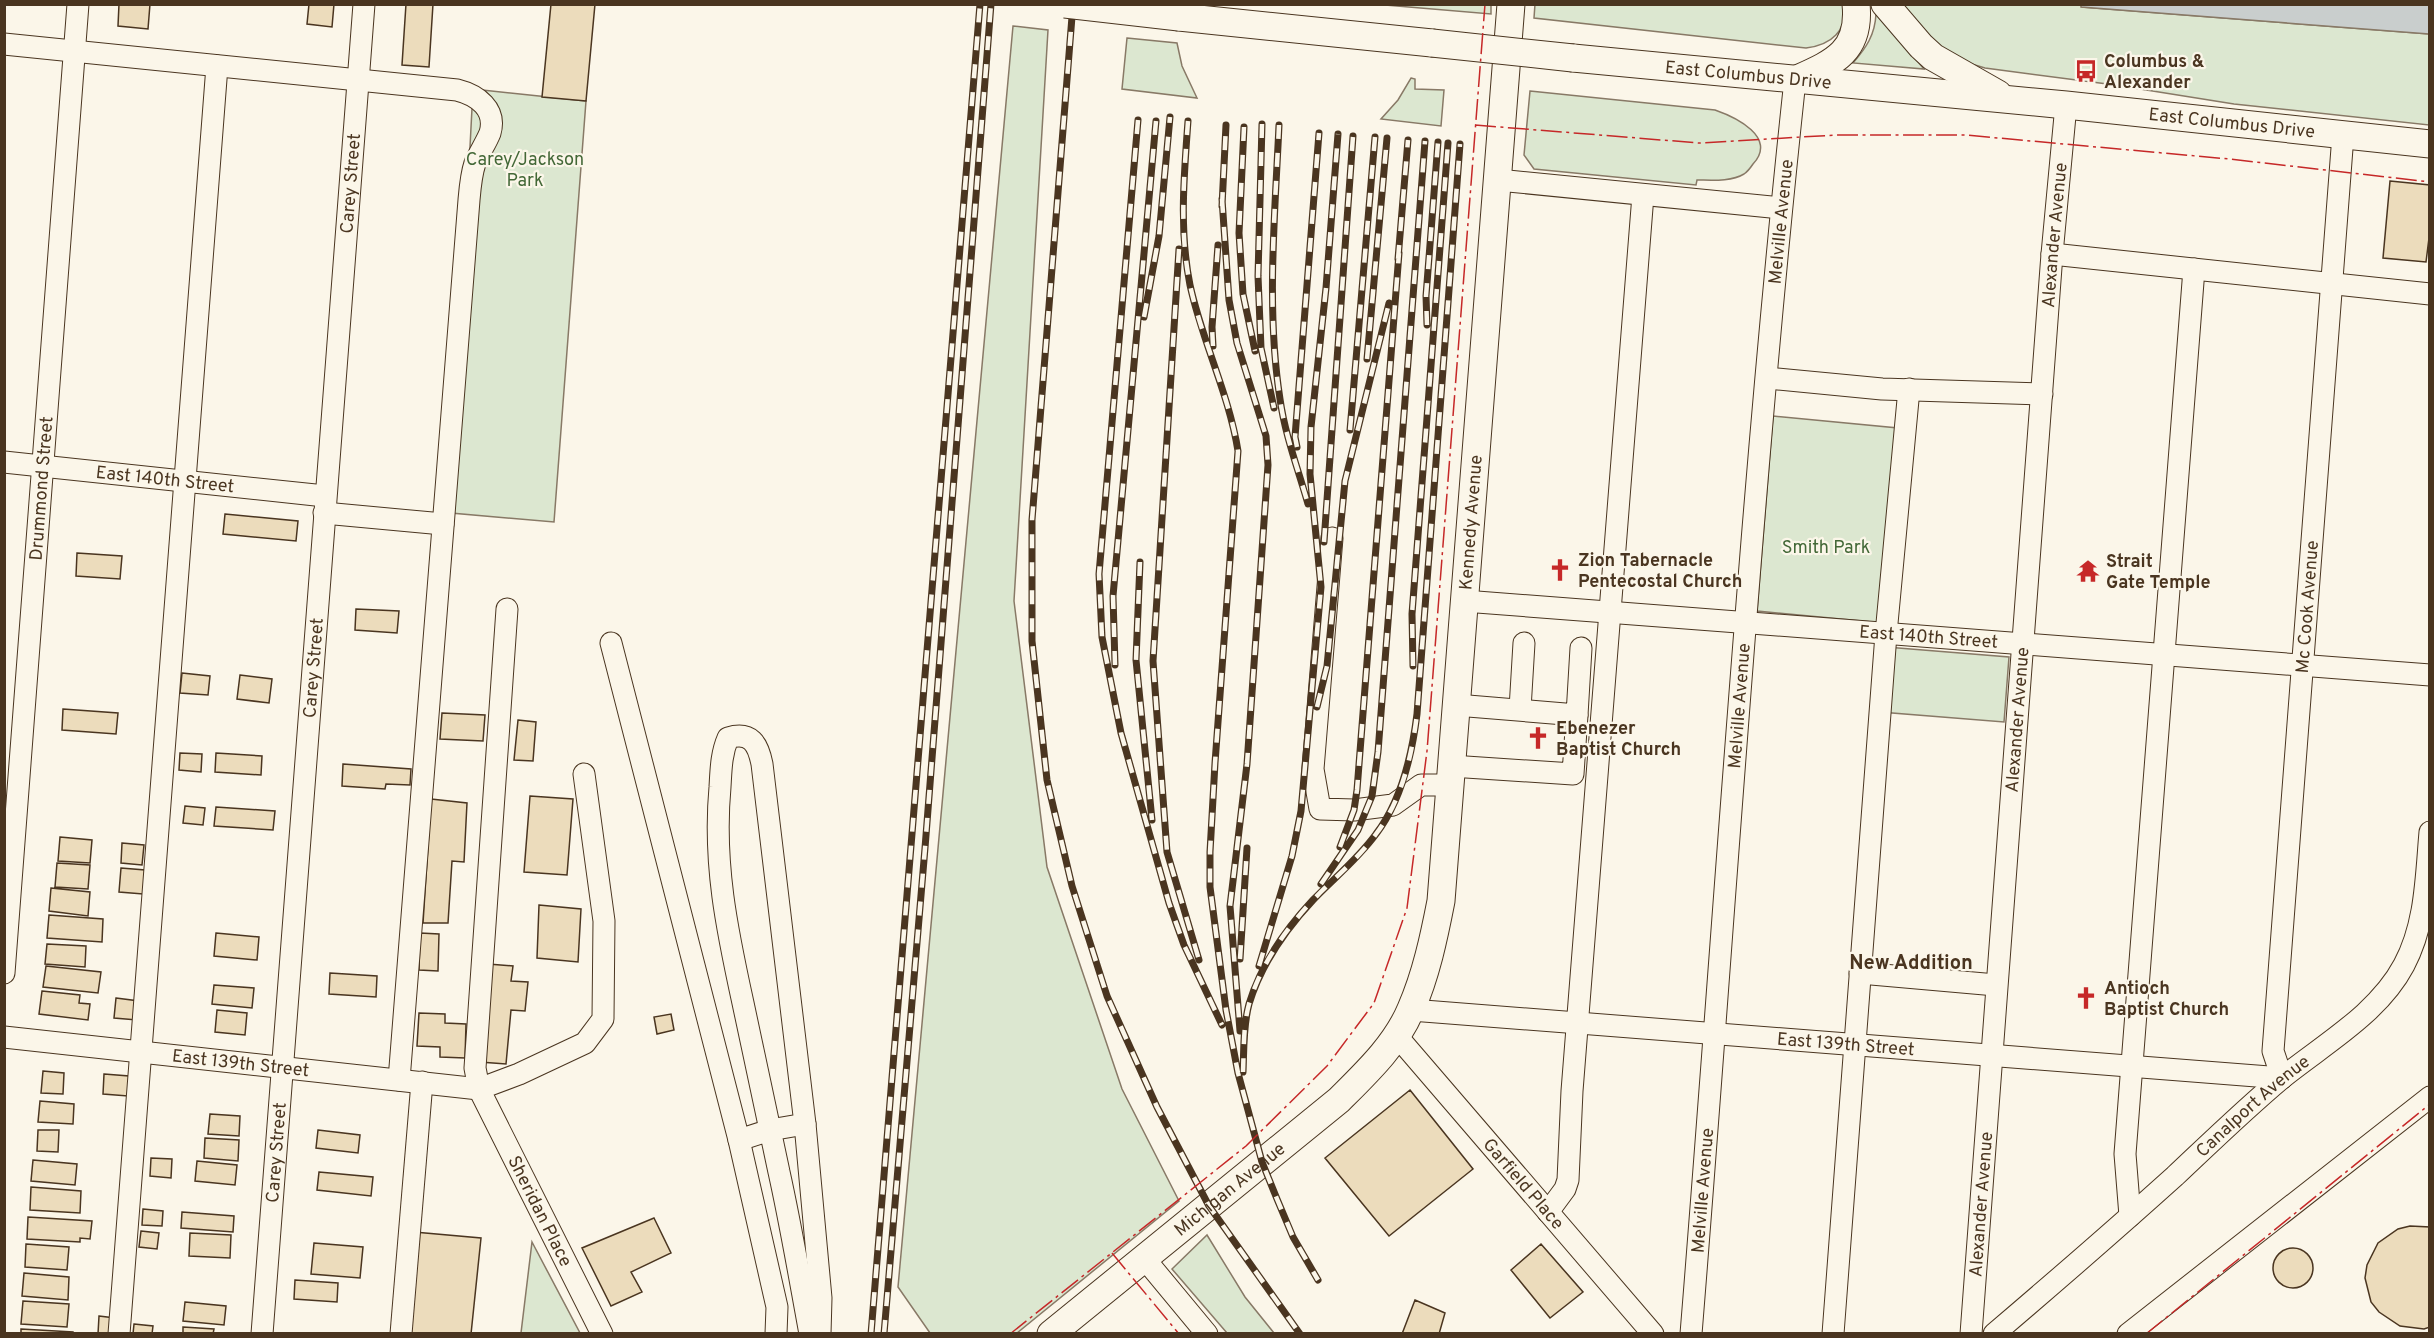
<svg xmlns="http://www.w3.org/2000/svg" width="2434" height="1338" viewBox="0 0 2434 1338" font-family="Overpass,sans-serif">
<rect width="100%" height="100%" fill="#fbf6e9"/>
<path fill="#dce7d0" stroke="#887966" stroke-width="1.5" d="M1535,4H1844C1848,31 1831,45 1806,48L1534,18Z
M1385,5H1491V14Z
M1900,5H2081L2082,7L2429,34V125L2234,104L2115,85L1985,68L1948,57Z
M1876,14L1880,17L1924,69L1853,63C1866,48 1875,35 1876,14Z
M1013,26L1048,30L1014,601L1047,867L1122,1089L1179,1201L1017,1333H930L898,1287Z
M1127,38L1177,43L1182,66L1197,98L1122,89Z
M1411,78L1415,79V89L1444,90L1441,126L1381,119L1398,100Z
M473,89L586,101L554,522L451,513Z
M1530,91L1715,110C1735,117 1778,137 1753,164C1751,167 1747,172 1744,174C1731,182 1710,180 1697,180L1696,185L1534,169L1524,155Z
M1773,416L1898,428L1883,623L1757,611Z
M1886,647L2009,657L2004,722L1880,712Z
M1207,1235L1245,1297L1274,1333H1227L1172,1269Z
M532,1242L580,1333H521Z"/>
<path fill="#c9cecd" stroke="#887966" stroke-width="1.5" d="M2081,5H2429V34L2081,7Z"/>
<path fill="#ecdcbc" stroke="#4a3520" stroke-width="1.5" d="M119,4H150L148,29L118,26Z
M309,4H334L332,27L307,24Z
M406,4H433L429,67L402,65Z
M551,4H595L586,101L542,97Z
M2390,181L2430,185V230L2426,262L2383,258Z
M225,514L298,521L296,541L223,534Z
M77,553L122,556L120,579L76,576Z
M356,609L399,611L397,633L355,630Z
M182,673L210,676L208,695L180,693Z
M240,675L272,679L269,703L237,699Z
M63,709L118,713L116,734L62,730Z
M442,713L485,715L483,741L440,739Z
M518,720L536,722L533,761L514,760Z
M180,753L202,754L201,772L179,770Z
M216,753L262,756L261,775L215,772Z
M343,764L411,769L410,785L386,784L385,789L342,786Z
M530,796L573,799L567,875L524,872Z
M431,799L467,803L464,862L452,861L448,923H423Z
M185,806L205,808L203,825L183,823Z
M216,807L275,811L273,830L214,826Z
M60,837L92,840L90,863L58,861Z
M122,843L144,845L142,865L121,863Z
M57,863L90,865L88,889L55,887Z
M121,868L145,870L143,894L119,892Z
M51,888L90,892L88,916L49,911Z
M539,905L581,909L578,962L537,958Z
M49,915L103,919L102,942L47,938Z
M216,933L259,937L257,960L214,956Z
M420,933L439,934L438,971L419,970Z
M47,944L86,946L85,967L45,964Z
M488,964L513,966L511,981L528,982L525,1011L511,1010L506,1064L480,1062Z
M46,966L101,972L98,993L43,987Z
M330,973L377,976L376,997L329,994Z
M214,985L254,988L252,1008L212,1004Z
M42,991L80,995L79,1003L90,1004L88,1020L39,1014Z
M116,998L139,1001L137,1020L114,1018Z
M217,1010L247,1013L245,1035L215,1032Z
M419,1013L445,1014V1023L466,1024L465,1058L440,1057V1047L417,1046Z
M671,1014L674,1030L657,1034L654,1017Z
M43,1071L64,1073L63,1094L41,1093Z
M104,1074L129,1076L128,1096L103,1094Z
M1410,1090L1473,1169L1389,1236L1325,1158Z
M40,1101L74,1104L73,1124L38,1122Z
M210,1114L240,1116L239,1136L208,1134Z
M38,1130H59L58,1152L37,1151Z
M318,1130L360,1135L358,1153L316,1148Z
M205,1138L239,1140L238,1161L204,1158Z
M151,1158L172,1159L171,1178L150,1176Z
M33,1160L77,1164L75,1185L31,1181Z
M197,1161L237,1165L235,1185L195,1181Z
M319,1172L373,1177L371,1196L317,1190Z
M31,1187L81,1191L80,1213L30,1210Z
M143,1209L163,1211L162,1226L142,1225Z
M182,1212L234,1216L233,1232L181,1228Z
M28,1217L92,1221L90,1239L80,1238V1242L27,1239Z
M654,1218L671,1253L631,1272L642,1292L611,1306L582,1248Z
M2410,1226L2430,1227V1327L2424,1329L2400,1326L2379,1312L2371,1302L2365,1278L2367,1265L2378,1243L2398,1229Z
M141,1231L159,1233L157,1249L139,1247Z
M414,1232L481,1238L471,1334H405Z
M190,1233L231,1235L230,1258L189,1256Z
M314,1243L363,1247L360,1278L311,1274Z
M26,1244L69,1247L67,1270L25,1267Z
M1541,1244L1583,1292L1550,1318L1511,1270Z
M2273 1268a20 20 0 1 1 40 0a20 20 0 1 1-40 0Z
M24,1273L69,1277L68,1300L22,1296Z
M295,1280L338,1283L337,1302L294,1299Z
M1415,1300L1445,1313L1439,1334H1402Z
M23,1301L69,1304L67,1327L21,1324Z
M185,1302L226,1306L224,1325L183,1321Z
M99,1316L115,1318L114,1334H98Z
M134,1324L153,1326L152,1334H133Z
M183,1327L214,1329L213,1334H183Z
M21,1329L73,1332V1334H21Z"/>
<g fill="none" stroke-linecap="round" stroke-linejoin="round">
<g stroke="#4a3520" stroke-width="23">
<g id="minor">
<path d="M4,44L457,90C477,95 497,109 490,133C486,143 479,153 475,163C471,175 470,188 469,200L399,1080"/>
<path d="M1498,180L1781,208"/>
<path d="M2052,254L2430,294"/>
<path d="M1767,378L1882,389L2042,394"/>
<path id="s1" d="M4,462L325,496"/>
<path d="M324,513L443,524"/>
<path d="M1332,538L1313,769L1320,809L1354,810L1393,805L1421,785H1450"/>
<path id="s2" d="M1464,601L2430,675"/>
<path id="s3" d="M507,609L475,1068L479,1089L602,1334"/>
<path d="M611,643L739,1140L777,1307L776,1334"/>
<path d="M1456,705L1577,715L1581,648"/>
<path d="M1520,709L1524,643"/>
<path d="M1451,766L1573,774L1577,715"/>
<path id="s4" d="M4,973L78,4"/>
<path d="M1860,973L1996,985"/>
<path id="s5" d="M1411,1010L2282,1078"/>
<path id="s6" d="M1396,1035L1653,1334"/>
<path id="s7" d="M4,1037L479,1089L519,1074L585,1043L603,1019L604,921L584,774"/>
<path id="s8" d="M2282,1078L2273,1051L2343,135"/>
<path d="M805,1124L821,1298L820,1334"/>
<path d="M739,1140L770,1130L805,1124L762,764C758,744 751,731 728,738C721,754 721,771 720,787C713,863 727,930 743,1003C755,1060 767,1116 779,1172C791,1226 800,1280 810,1334"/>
<path d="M1548,1212L1565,1189L1568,1180L1572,1091L1643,195"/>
<path d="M2130,1216L2125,1154L2194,269"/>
<path d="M1144,1258L1207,1334"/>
<path d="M119,1334L217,66"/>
<path id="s9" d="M262,1334L364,4"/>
<path d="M401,1334L422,1082"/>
<path id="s10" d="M1691,1334C1725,916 1750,497 1795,80"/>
<path d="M1833,1334L1886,634L1909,389"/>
<path id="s11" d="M1971,1334L2052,254L2066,105"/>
<path id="s12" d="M1994,1334C2055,1282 2115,1230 2175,1176C2210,1143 2245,1109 2282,1078C2324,1044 2378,1014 2404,965C2426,924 2426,877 2430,832"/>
<path d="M2128,1334L2430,1097"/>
</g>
</g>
<g stroke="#4a3520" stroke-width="29">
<g id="major">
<path d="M1885,4L1921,46L1933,57L1998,94"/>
<path d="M1179,17L1432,43"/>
<path id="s13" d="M1573,58L2066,105L2430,144"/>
<path d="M1795,80C1833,63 1861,52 1856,4"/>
<path id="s14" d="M1051,1334L1339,1100C1366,1073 1396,1045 1411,1009C1426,975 1434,937 1441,901L1511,4"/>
</g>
</g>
<use href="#minor" stroke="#fbf6e9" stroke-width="21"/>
<use href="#major" stroke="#fbf6e9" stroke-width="27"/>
<g stroke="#4a3520" stroke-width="7">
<path id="rail" d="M1073,4L1032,520V641L1047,780L1072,886L1107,996L1157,1107L1209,1206L1300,1334
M1138,120L1099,574L1102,637L1121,733L1169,903L1184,945L1222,1025
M1188,121C1184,176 1179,230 1190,285C1202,341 1229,394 1238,451L1215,763L1210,852V887L1226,1010L1238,1073L1262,1162L1277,1199L1293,1237L1318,1280
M1262,124L1258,276L1261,348L1274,408
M1279,125C1275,215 1266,309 1280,399C1285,435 1298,469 1308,504
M1244,127L1239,233L1243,294L1255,351
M1222,199L1229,300L1237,343L1266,436L1268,465L1247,764L1230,906L1240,1031
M1222,206L1226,125
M1179,249L1153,661L1167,852L1199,960
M1398,259L1408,140
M1144,317L1159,236L1170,117
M1427,325L1426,296L1438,142
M1213,346L1212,327L1218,245
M1367,359L1387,138
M1350,430L1375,137
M1297,447L1295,437L1319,133
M1324,542L1353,136
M1140,562L1136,660L1152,820
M1115,665L1113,596L1156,121
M1413,666L1412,614L1448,143
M1317,707L1327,666L1345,481L1389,303
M1340,847L1354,810L1357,790L1399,253
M1321,884L1358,830L1372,796L1378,752L1425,141
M1240,959L1247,848
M1259,966L1292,856L1301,811L1321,587L1310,474L1311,427L1326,288L1338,134
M1243,1072C1244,1050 1243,1026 1249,1004C1261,964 1285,930 1313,900C1334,878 1358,859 1376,834C1402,800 1412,755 1417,714L1460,144
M871,1334L980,4
M884,1334L925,848L991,4"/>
</g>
<use href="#rail" stroke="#fbf6e9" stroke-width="4.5" stroke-dasharray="14" stroke-linecap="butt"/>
<g stroke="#4a3520" stroke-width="29" stroke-linecap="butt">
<path id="major-bridge" d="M1065,4L1179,17
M1432,43L1573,58"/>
</g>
<use href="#major-bridge" stroke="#fbf6e9" stroke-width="27"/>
<path stroke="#c62828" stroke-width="1.5" stroke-dasharray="21 4.5 3 4.5" stroke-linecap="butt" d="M1475,125L1699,143L1836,135H1965L2229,159L2430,182
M1112,1253L1179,1334
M1010,1334L1246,1146L1327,1066L1374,1003L1407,908L1427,751L1485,4
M2146,1334L2430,1104"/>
</g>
<defs>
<g id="bus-bare" transform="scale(1.8)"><path d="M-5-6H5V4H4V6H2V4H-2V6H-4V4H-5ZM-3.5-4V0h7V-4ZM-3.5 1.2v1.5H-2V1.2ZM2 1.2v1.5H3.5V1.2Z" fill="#c62828" stroke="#fbf6e9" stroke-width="2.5" paint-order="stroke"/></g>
<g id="church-bare" transform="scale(1.8)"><path d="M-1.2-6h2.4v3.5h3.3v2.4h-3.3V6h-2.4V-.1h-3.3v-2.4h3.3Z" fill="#c62828" stroke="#fbf6e9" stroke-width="2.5" paint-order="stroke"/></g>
<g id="temple-bare" transform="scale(1.8)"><path d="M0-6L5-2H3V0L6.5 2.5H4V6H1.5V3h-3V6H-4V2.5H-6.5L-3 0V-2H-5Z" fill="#c62828" stroke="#fbf6e9" stroke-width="2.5" paint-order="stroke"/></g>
</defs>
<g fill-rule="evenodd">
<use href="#bus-bare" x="2086" y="71"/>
<use href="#church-bare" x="1560" y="570"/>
<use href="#temple-bare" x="2088" y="571"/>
<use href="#church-bare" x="1538" y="738"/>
<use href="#church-bare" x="2086" y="998"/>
</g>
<g text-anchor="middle" stroke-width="4.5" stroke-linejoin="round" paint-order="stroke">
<g font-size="18" font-weight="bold" fill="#4a3520" stroke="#fbf6e9" text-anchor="start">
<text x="2104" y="67">Columbus &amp;<tspan x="2104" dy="21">Alexander</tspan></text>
<text x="1578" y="566">Zion Tabernacle<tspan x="1578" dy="21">Pentecostal Church</tspan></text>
<text x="2106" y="567">Strait<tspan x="2106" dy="21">Gate Temple</tspan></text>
<text x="1556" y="734">Ebenezer<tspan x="1556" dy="21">Baptist Church</tspan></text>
<text x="2104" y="994">Antioch<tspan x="2104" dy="21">Baptist Church</tspan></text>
</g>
<g font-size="18" fill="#4a3520" stroke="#fbf6e9">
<text dy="6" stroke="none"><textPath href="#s13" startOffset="176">East Columbus Drive</textPath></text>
<text dy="6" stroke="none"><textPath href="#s13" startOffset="662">East Columbus Drive</textPath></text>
<text dy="6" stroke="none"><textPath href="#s9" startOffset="1154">Carey Street</textPath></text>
<text dy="6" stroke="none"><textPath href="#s10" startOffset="1116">Melville Avenue</textPath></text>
<text dy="6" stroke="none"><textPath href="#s11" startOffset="1102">Alexander Avenue</textPath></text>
<text dy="6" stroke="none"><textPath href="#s1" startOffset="162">East 140th Street</textPath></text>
<text dy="6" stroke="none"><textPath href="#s4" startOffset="486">Drummond Street</textPath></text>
<text dy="6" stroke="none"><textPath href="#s14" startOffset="980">Kennedy Avenue</textPath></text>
<text dy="6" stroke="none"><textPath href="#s8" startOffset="474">Mc Cook Avenue</textPath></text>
<text dy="6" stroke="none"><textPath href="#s2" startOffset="466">East 140th Street</textPath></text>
<text dy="6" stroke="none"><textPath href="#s9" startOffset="668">Carey Street</textPath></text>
<text dy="6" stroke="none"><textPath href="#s10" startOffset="630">Melville Avenue</textPath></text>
<text dy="6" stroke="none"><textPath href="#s11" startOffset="616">Alexander Avenue</textPath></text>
<text dy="6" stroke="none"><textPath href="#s5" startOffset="436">East 139th Street</textPath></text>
<text dy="6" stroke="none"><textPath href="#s7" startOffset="238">East 139th Street</textPath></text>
<text dy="6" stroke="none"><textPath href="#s12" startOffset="345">Canalport Avenue</textPath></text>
<text dy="6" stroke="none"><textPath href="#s9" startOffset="182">Carey Street</textPath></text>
<text dy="6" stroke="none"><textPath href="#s6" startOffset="196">Garfield Place</textPath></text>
<text dy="6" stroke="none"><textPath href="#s14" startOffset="230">Michigan Avenue</textPath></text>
<text dy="6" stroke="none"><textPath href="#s10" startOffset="144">Melville Avenue</textPath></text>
<text dy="6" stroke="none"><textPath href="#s11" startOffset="130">Alexander Avenue</textPath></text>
<text dy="6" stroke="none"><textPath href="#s3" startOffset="618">Sheridan Place</textPath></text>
</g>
<g font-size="18" fill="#436837" stroke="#fbf6e9">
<text x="525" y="165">Carey/Jackson<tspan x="525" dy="21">Park</tspan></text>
<text x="1826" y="553">Smith Park</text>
</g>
<g font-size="20" font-weight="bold" fill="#4a3520" stroke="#fbf6e9">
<text x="1911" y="969">New Addition</text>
</g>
</g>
<rect width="2434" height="1338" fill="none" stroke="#4a3520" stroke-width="12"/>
</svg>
